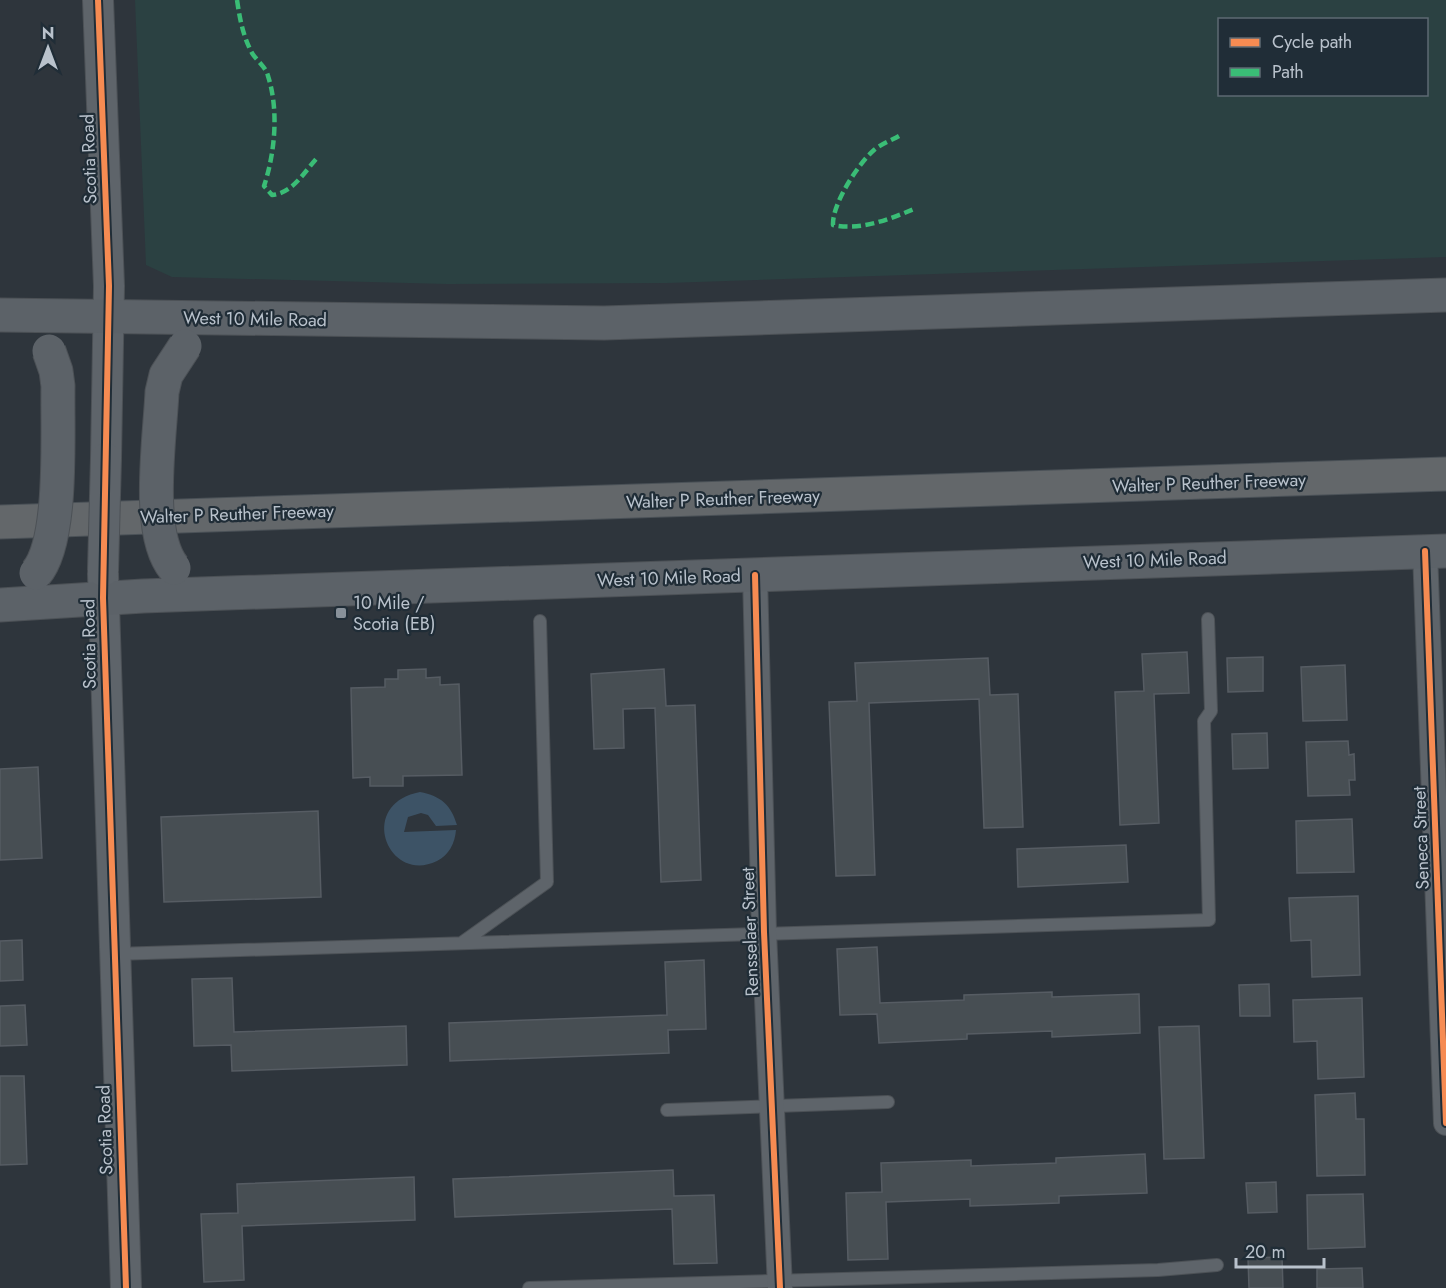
<svg xmlns="http://www.w3.org/2000/svg" width="1446" height="1288" viewBox="0 0 1446 1288" font-family="Jost,sans-serif">
<rect width="100%" height="100%" fill="#2e353c"/>
<path fill="#2b4142" fill-rule="evenodd" d="M135,0H1446V257L667,283L447,284L172,277L146,265ZM1220,20H1426V94H1220Z"/>
<path fill="#3d5366" d="M420,792C441,796 451,805 457,825L436,826L428,815L421,813L408,817L404,832L456,830C455,843 449,855 437,861C388,885 356,804 420,792Z"/>
<path fill="#474e53" stroke="#565c63" stroke-width="1.5" d="M1187,652L1189,693L1154,694L1159,823L1120,825L1115,692L1144,691L1142,654Z
M1263,657V691L1228,692L1227,658Z
M988,658L990,695L1018,694L1023,827L984,828L979,699L869,703L875,875L836,876L829,702L857,701L855,663Z
M1345,665L1347,720L1303,721L1301,667Z
M426,669V678L440,677V685L459,684L462,775L403,776V786H370V777L353,778L351,688L385,687V679H398V670Z
M664,669L666,706L695,705L701,880L661,882L655,708L623,709L624,748L594,749L591,674Z
M1267,733L1268,768L1233,769L1232,734Z
M1348,741L1349,755L1354,754L1355,780H1349L1350,795L1308,796L1306,742Z
M38,767L42,858L0,860V769Z
M318,811L321,897L164,902L161,817Z
M1352,819L1354,872L1297,873L1296,821Z
M1126,845L1128,882L1018,887L1017,849Z
M1358,896L1360,975L1312,977L1311,940L1291,941L1289,898Z
M22,940L23,980L0,981V941Z
M877,947L880,1003L964,1000V995L1052,992V997L1139,994L1140,1033L1052,1037V1031L967,1034V1039L879,1043L877,1014L840,1015L837,949Z
M704,960L706,1029L668,1030L669,1053L450,1061L449,1023L667,1015L665,962Z
M232,978L234,1032L406,1026L407,1065L232,1071L231,1045L194,1046L192,979Z
M1269,984L1270,1016H1240L1239,985Z
M1362,998L1364,1077L1318,1079L1317,1041L1294,1042L1293,1000Z
M25,1005L27,1045L0,1046V1006Z
M1199,1026L1204,1158L1164,1159L1159,1027Z
M0,1076H24L27,1164L0,1165Z
M1355,1093L1356,1119H1364L1365,1175L1317,1176L1315,1095Z
M1145,1154L1147,1193L1059,1196V1203L970,1206V1199L886,1202L888,1259L848,1260L846,1193L882,1192L881,1163L971,1160V1166L1056,1163V1158Z
M673,1170L674,1196L714,1195L717,1263L674,1264L672,1209L455,1217L453,1179Z
M414,1177L415,1220L242,1226L244,1280L204,1282L201,1214L238,1213L237,1184Z
M1276,1182L1277,1212L1248,1213L1246,1183Z
M1363,1194L1365,1247L1308,1249L1307,1195Z
M1282,1257L1283,1288H1249L1248,1258Z
M1362,1268L1363,1288H1317V1269Z"/>
<g fill="none" stroke-linecap="round" stroke-linejoin="round">
<g stroke="#4c5156" stroke-width="14">
<path id="service" d="M463,942L547,882L540,621
M115,954L1209,920L1204,721L1211,711L1208,619
M667,1110L888,1102
M529,1288L1158,1270L1217,1265"/>
</g>
<g stroke="#4c5156" stroke-width="26">
<path id="minor" d="M1425,551L1446,1123
M755,575L764,932L780,1288"/>
</g>
<g stroke="#4c5156" stroke-width="32">
<path id="tertiary" d="M98,0L109,286L106,458
M103,574L126,1288"/>
</g>
<g stroke="#4c5156" stroke-width="35">
<path id="secondary" d="M0,315L604,323L1446,295
M0,605L143,596L1446,551"/>
</g>
<g stroke="#4a5157" stroke-width="35">
<path id="motorway" d="M0,522L1446,474"/>
</g>
<use href="#service" stroke="#5e646a" stroke-width="12"/>
<use href="#minor" stroke="#5e646a" stroke-width="24"/>
<use href="#tertiary" stroke="#5e646a" stroke-width="30"/>
<use href="#secondary" stroke="#5c6268" stroke-width="33"/>
<use href="#motorway" stroke="#63676a" stroke-width="33"/>
<g stroke="#4c5156" stroke-width="32" stroke-linecap="butt">
<path id="tertiary-bridge" d="M103,571L106,458"/>
</g>
<g stroke="#4c5156" stroke-width="35" stroke-linecap="butt">
<path id="secondary-bridge" d="M174,568C145,533 160,438 162,392L166,375L185,346
M36,573C64,541 57,430 58,386L56,371L49,351"/>
</g>
<use href="#tertiary-bridge" stroke="#5e646a" stroke-width="30"/>
<use href="#secondary-bridge" stroke="#5c6268" stroke-width="33"/>
<path stroke="#3abd76" stroke-width="4.5" stroke-dasharray="9 4.5" stroke-linecap="butt" d="M237,0C240,20 243,36 252,53C257,61 266,67 268,76C279,110 275,153 264,186L272,195C293,193 304,172 318,157
M899,136C892,140 881,144 874,150C858,164 832,204 833,225C860,231 890,219 914,209"/>
<g stroke="#202d37" stroke-width="10">
<path id="cycleway" d="M98,0L109,286L103,598L126,1288
M1425,551L1446,1123
M755,575L764,932L780,1288"/>
</g>
<use href="#cycleway" stroke="#f68b52" stroke-width="6"/>
</g>
<rect fill="#88919a" stroke="#202d37" stroke-width="2" x="335" y="607" width="12" height="12" rx="3"/>
<g text-anchor="middle" stroke-width="4.5" stroke-linejoin="round" paint-order="stroke">
<g font-size="18" fill="#b9c2cc" stroke="#202d37">
<text transform="translate(89 159) rotate(-92)" y="6">Scotia Road</text>
<text transform="translate(255 319) rotate(1)" y="6">West 10 Mile Road</text>
<text transform="translate(1209 483) rotate(-2)" y="6">Walter P Reuther Freeway</text>
<text transform="translate(723 499) rotate(-2)" y="6">Walter P Reuther Freeway</text>
<text transform="translate(237 514) rotate(-2)" y="6">Walter P Reuther Freeway</text>
<text transform="translate(1155 560) rotate(-2)" y="6">West 10 Mile Road</text>
<text transform="translate(669 578) rotate(-2)" y="6">West 10 Mile Road</text>
<text transform="translate(89 644) rotate(-91)" y="6">Scotia Road</text>
<text transform="translate(1421 838) rotate(-92)" y="6">Seneca Street</text>
<text transform="translate(750 932) rotate(-92)" y="6">Rensselaer Street</text>
<text transform="translate(105 1130) rotate(-92)" y="6">Scotia Road</text>
</g>
<g font-size="18" fill="#b9c2cc" stroke="#202d37" text-anchor="start">
<text x="353" y="609">10 Mile /<tspan x="353" dy="21">Scotia (EB)</tspan></text>
</g>
</g>
<rect x="1218" y="18" width="210" height="78" fill="#202d37" stroke="#5d6973" stroke-width="1.5"/>
<rect x="1230" y="38" width="30" height="9" fill="#f68b52" stroke="#5d6973" stroke-width="1.5"/>
<text x="1272" y="48" font-size="18" fill="#b9c2cc">Cycle path</text>
<rect x="1230" y="68" width="30" height="9" fill="#3abd76" stroke="#5d6973" stroke-width="1.5"/>
<text x="1272" y="78" font-size="18" fill="#b9c2cc">Path</text>
<g transform="translate(48 48)" stroke="#202d37" stroke-width="4.5" paint-order="stroke">
<path d="M0-4.5L10 22L0 15L-10 22Z" fill="#b9c2cc"/>
<text y="-9" font-size="16" font-weight="bold" text-anchor="middle" fill="#b9c2cc">N</text>
</g>
<path d="M1236 1258v9h88v-9" fill="none" stroke="#b9c2cc" stroke-width="3"/>
<text x="1245" y="1258" font-size="18" fill="#b9c2cc" stroke="#202d37" stroke-width="4.5" paint-order="stroke">20 m</text>
</svg>
